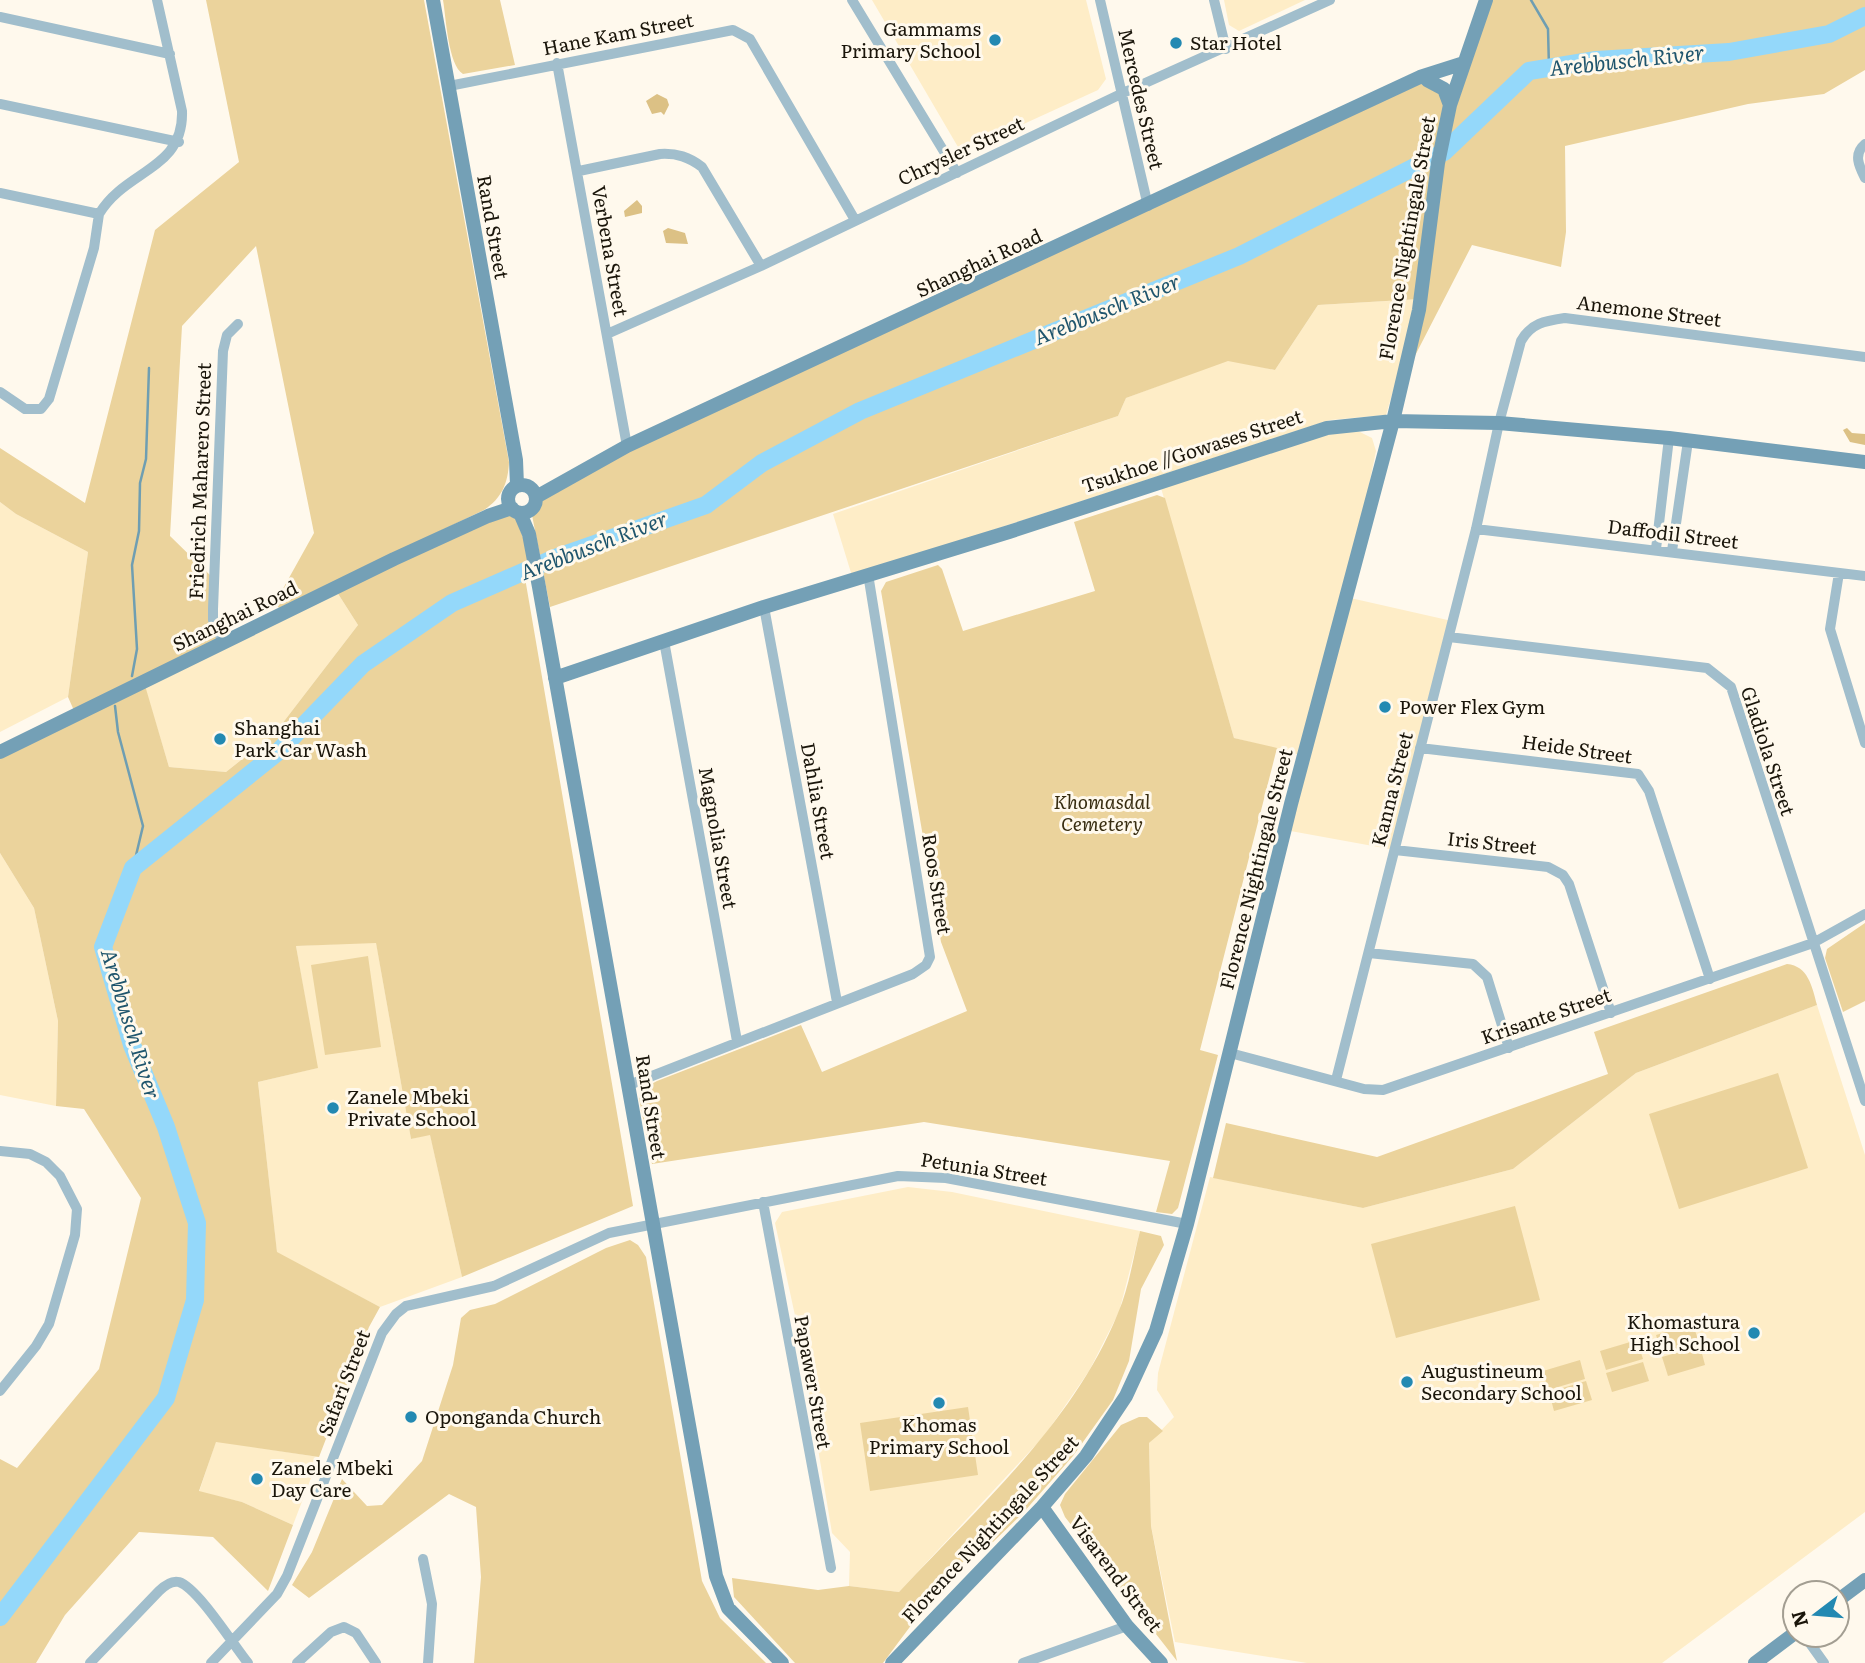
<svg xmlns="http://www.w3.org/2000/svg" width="1865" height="1663" viewBox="0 0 1865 1663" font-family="Literata,serif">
<rect width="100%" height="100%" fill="#fff9ed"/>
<path fill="#feedc7" d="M872,0H1086L1106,79L1098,90L967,150L958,147Z
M1224,0H1305L1239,31L1229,25Z
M1420,299L1386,415L1330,420L852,576L833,514L1118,416L1126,398L1228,360L1275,370L1318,305Z
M1358,431L1372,438L1376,451L1346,597L1452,621L1395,850L1285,830L1304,756L1234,738L1161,488L1309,437Z
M0,502L16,514L88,552L68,697L0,732Z
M335,589L358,625L275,733L226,772L169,767L143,681Z
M0,853L34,908L58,1021L56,1106L0,1095Z
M376,942L411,1139L430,1134L462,1277L380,1307L277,1253L258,1082L317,1068L296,946Z
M1817,1005L1865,1155V1512L1662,1663H1307L1175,1642L1151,1526L1149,1443L1174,1417L1157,1390L1158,1373L1210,1177L1363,1208L1513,1169L1636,1073Z
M908,1187L952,1192L1140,1231L1119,1312L1089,1371L1045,1435L899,1592L849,1586L850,1552L832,1533L799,1334L775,1223L782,1212Z
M216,1441L319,1457L293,1525L242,1502L199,1492Z"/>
<path fill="#ebd39c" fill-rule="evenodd" d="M206,0H424L509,462C508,483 502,498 484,510L279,608L275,603L314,533L256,246L182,326L170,536L214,579L213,609L223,642L144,682L169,767L226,772L275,733L358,625L335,589L512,508L534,567L452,603L418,626L455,603L523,574L525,578L633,1206L462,1277L430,1135L411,1139L376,943L296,946L318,1068L258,1082L277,1252L380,1307L369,1327L319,1457L216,1442L199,1491L242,1502L293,1525L268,1591L213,1537L139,1532L65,1615L36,1663H0V1459L17,1468L99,1369L141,1198L84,1109L56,1106L58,1021L34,908L0,853V752L76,715L68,697L88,552L16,514L0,502V448L85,503L155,230L239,162ZM126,889L105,950L133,1044L168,1131L132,1045L103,947Z
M443,0H500L515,65L463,74C448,65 446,17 443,0Z
M1486,0H1865V70L1824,94L1748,104L1565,146L1566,232L1561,267L1472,245L1402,381L1420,299L1318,305L1275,370L1228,361L1126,398L1118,416L550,607L531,510L536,497L559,482L1415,81L1448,96Z
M1157,495L1165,498L1234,738L1277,748L1200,1050L1218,1055L1178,1208L1172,1214L1156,1212L1170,1161L924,1122L652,1164L639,1098L646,1087L657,1081L801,1025L822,1072L967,1011L941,942L881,591L886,582L938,565L942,569L963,631L1095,591L1074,522Z
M1865,923V1001L1843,1012L1825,958L1827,949Z
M368,956L381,1047L325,1055L311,965Z
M1787,964C1808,966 1812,986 1817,1005L1636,1073L1513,1169L1363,1208L1213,1178L1226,1123L1377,1157L1608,1074L1594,1032Z
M1778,1073L1808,1168L1679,1209L1649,1114Z
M1515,1206L1540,1300L1396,1338L1371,1244Z
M1140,1231L1161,1236L1164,1245L1141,1289L1129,1361L1113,1400L1073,1456L1023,1513L993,1542L970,1556L925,1594L912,1624L883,1663H795L734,1597L732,1578L818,1590L849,1586L899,1592C978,1507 1074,1423 1118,1313C1129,1288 1133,1258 1140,1231Z
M630,1240L638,1245L646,1257L702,1581L720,1618L766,1663H474L481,1577L476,1507L449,1494L309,1598L292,1585L312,1552L342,1479L367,1506L382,1505L422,1461L453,1365L461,1318L470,1310L495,1304L606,1248Z
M1693,1324L1699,1343L1662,1354L1656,1335Z
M1637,1340L1643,1359L1606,1370L1600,1351Z
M1700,1346L1705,1365L1668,1376L1662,1357Z
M1580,1360L1585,1379L1548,1390L1543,1371Z
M1643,1362L1649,1381L1612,1392L1606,1373Z
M1586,1381L1592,1400L1554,1411L1549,1392Z
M968,1407L978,1475L870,1491L860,1423Z
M1139,1417H1147L1163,1431L1149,1443L1151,1526L1177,1661L1065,1517L1060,1505L1065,1494L1121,1425Z"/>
<path fill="#dcc185" d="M657,94L667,99L669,105L664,115L661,112L652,114L646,101Z
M637,200L642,206V213L625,217L624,211Z
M668,228L685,233L688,244L666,243L663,231Z
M1847,428L1852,433L1865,434V445L1850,442L1843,430Z"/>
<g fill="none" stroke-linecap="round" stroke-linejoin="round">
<path stroke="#6f9eb2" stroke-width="2.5" d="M1531,0L1548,29L1549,68
M132,676L137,649L132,565L139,531L140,483L146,459L149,368
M115,706L118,732L143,826L133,868"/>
<path stroke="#94d8fa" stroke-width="18" d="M0,1617L166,1398L195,1300L197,1223L166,1127L132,1045L103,947L133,868L279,751L363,664L452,603L555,558L706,505L762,463L860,411L1239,256L1444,152L1529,71L1596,60L1729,52L1829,34L1865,16"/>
<path stroke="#a1becc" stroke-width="10" d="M852,0L957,173
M1100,0L1148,206
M1214,0L1226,49
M0,17L170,54
M557,63L627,446
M449,86L733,30L750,39L855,220
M0,104L179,142
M1865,144C1853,154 1859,166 1865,178
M579,171L660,154C677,153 689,157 702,167L761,266
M0,193L99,214C126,169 184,170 182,111L157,0
M607,334L761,266L1123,93L1330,0
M0,392L25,409H41L49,399L94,248L99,214
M1476,529L1865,576
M1656,549L1669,438
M1672,551L1688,441
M1839,573L1830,629L1865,743
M764,607L837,1002
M1449,637L1707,668L1731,687L1865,1101
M664,641L737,1041
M223,642L213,620V609L223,351L227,335L238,324
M1420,748L1638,774L1649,791L1710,979
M1395,850L1548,867L1563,875L1569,884L1611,1013
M1369,953L1473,964L1487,977L1509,1048
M1230,1053L1364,1089L1383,1090L1813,943L1865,914
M1336,1080L1476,529L1499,423L1521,341C1531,323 1545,321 1565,318L1865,357
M629,1085L913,974L926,965L930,957L868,574
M0,1151L30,1154L46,1162L60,1176L77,1209L75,1235L49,1324L36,1346L0,1391
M763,1202L831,1568
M423,1559L432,1604L428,1663
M1804,1635L1824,1663
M90,1663L159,1591C164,1586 171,1580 179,1582C198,1588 234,1646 248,1663
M211,1663L277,1594L287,1576L382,1333L396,1314L406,1306L494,1286L609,1233L898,1176L946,1178L1187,1224
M297,1663L331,1632L344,1627L356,1633L376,1663
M1023,1663L1127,1626"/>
<path stroke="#74a0b6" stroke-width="14" d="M433,0L516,460L517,485
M1427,80L1444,89L1450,105
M508 499a14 14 0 1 1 28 0a14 14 0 1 1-28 0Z
M536,497L627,446L1420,77L1464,63
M520,513L529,534L539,587L716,1576L728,1608L782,1663
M555,678L764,607L1009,532L1327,428L1393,421L1499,423L1669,438L1865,462
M0,752L394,559L488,516L512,508
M1042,1507L1127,1626L1161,1663
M1837,1601L1865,1580
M892,1663L1042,1507L1086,1456L1126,1396L1156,1331L1187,1224L1291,804L1393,421L1419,310L1438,163L1450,105L1486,0
M1755,1663L1795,1633"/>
</g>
<g fill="#2389b2" stroke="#fff9ed" stroke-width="2.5">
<circle cx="995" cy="40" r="7"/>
<circle cx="1176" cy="43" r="7"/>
<circle cx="1385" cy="707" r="7"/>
<circle cx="220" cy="739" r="7"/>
<circle cx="333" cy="1108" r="7"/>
<circle cx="1754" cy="1333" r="7"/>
<circle cx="1407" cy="1382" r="7"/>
<circle cx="939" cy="1403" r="7"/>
<circle cx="411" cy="1417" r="7"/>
<circle cx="257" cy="1479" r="7"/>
</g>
<g text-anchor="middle" stroke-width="6" stroke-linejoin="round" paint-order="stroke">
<g font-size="19" fill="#1a150a" stroke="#fff9ed" text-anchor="start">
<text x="981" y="36" text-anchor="end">Gammams<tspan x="981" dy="22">Primary School</tspan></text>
<text x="1190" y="50">Star Hotel</text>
<text x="1399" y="714">Power Flex Gym</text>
<text x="234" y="735">Shanghai<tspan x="234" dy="22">Park Car Wash</tspan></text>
<text x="347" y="1104">Zanele Mbeki<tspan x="347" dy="22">Private School</tspan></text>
<text x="1740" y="1329" text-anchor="end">Khomastura<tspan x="1740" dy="22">High School</tspan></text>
<text x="1421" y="1378">Augustineum<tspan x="1421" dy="22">Secondary School</tspan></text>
<text x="425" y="1424">Oponganda Church</text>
<text x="939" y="1432" text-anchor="middle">Khomas<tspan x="939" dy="22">Primary School</tspan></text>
<text x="271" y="1475">Zanele Mbeki<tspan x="271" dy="22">Day Care</tspan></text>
</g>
<g font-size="19" fill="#1a150a" stroke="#fff9ed">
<text transform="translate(618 34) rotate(-11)" y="7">Hane Kam Street</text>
<text transform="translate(1141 99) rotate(77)" y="7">Mercedes Street</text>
<text transform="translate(961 151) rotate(-25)" y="7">Chrysler Street</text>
<text transform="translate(493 227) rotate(80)" y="7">Rand Street</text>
<text transform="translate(1407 238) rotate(-80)" y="7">Florence Nightingale Street</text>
<text transform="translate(610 251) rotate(80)" y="7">Verbena Street</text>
<text transform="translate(979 263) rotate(-25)" y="7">Shanghai Road</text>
<text transform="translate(1649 311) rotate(7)" y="7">Anemone Street</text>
<text transform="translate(1192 451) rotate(-18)" y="7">Tsukhoe //Gowases Street</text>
<text transform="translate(200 481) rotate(-88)" y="7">Friedrich Maharero Street</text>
<text transform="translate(1673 534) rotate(7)" y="7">Daffodil Street</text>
<text transform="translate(235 616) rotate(-26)" y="7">Shanghai Road</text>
<text transform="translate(1577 749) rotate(8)" y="7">Heide Street</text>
<text transform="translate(1768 751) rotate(72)" y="7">Gladiola Street</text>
<text transform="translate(1392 789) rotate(-76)" y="7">Kanna Street</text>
<text transform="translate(818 801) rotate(80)" y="7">Dahlia Street</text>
<text transform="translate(718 838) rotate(80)" y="7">Magnolia Street</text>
<text transform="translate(1492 843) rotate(6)" y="7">Iris Street</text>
<text transform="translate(1256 869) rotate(-76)" y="7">Florence Nightingale Street</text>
<text transform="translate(937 884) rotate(81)" y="7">Roos Street</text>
<text transform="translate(1546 1016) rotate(-19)" y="7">Krisante Street</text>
<text transform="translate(651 1107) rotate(81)" y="7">Rand Street</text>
<text transform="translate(984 1169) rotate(9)" y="7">Petunia Street</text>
<text transform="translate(813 1382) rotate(80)" y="7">Papawer Street</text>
<text transform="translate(344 1383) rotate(-69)" y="7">Safari Street</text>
<text transform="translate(990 1529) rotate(-47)" y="7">Florence Nightingale Street</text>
<text transform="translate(1116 1574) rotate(53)" y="7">Visarend Street</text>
</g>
<g font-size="19" font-style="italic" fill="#382d11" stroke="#fff9ed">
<text x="1102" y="809">Khomasdal<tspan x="1102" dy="22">Cemetery</tspan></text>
</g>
<g font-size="21" font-style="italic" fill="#1f556d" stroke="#fff9ed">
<text transform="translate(1627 61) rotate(-6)" y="7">Arebbusch River</text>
<text transform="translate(1107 310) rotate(-22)" y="7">Arebbusch River</text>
<text transform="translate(594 546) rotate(-21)" y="7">Arebbusch River</text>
<text transform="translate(130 1024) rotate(73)" y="7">Arebbusch River</text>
</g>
</g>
<g transform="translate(1816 1614) rotate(254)"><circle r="33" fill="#fff9ed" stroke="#a39e92" stroke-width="2"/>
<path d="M0-5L12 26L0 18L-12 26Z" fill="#2389b2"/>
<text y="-10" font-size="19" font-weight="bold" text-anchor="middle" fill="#1a150a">N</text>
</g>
</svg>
